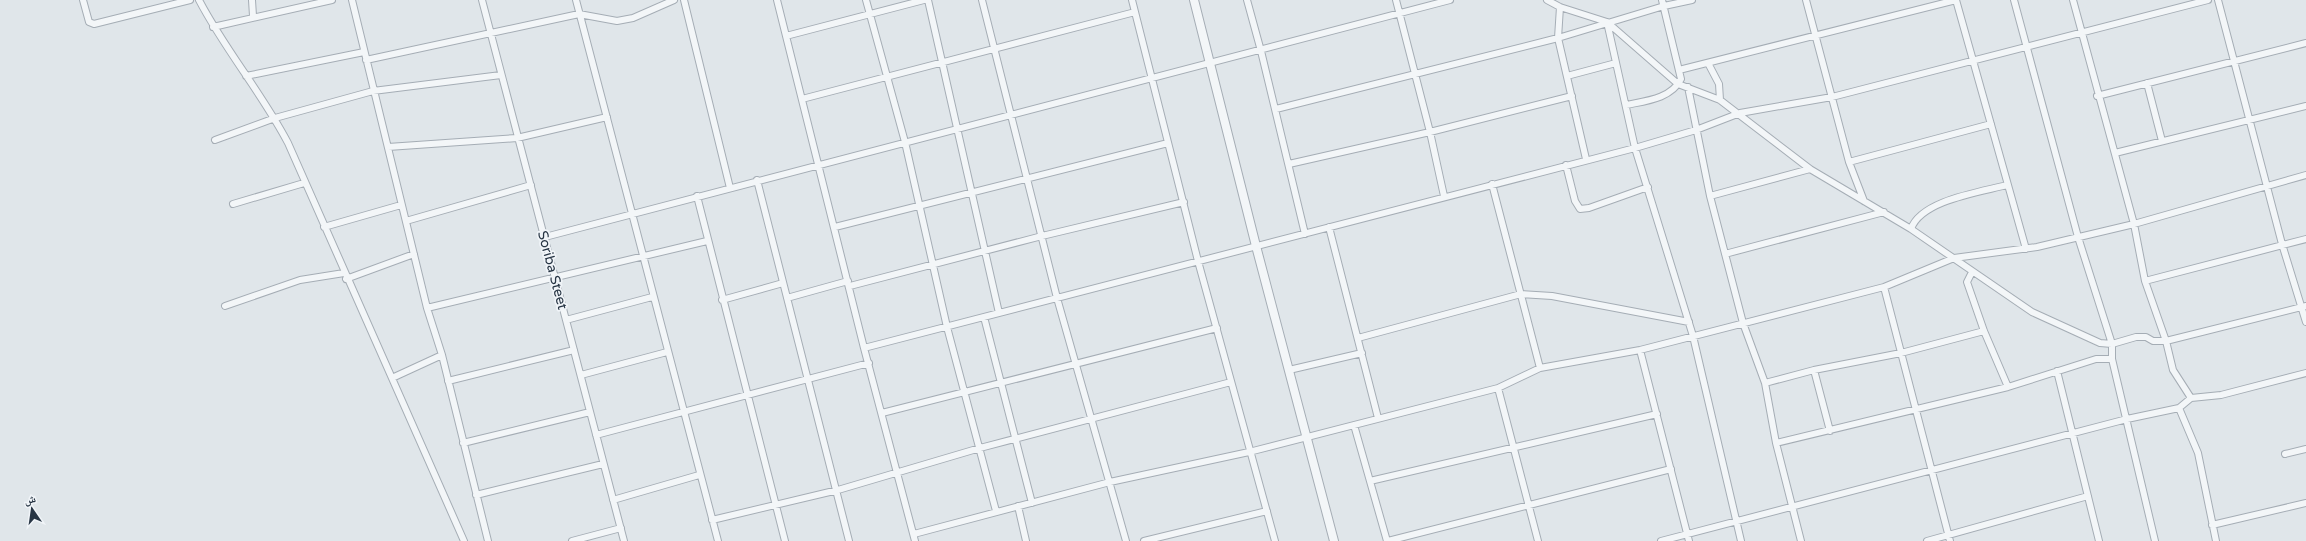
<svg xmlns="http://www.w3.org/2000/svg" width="2306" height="541" viewBox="0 0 2306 541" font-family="'Varela Round','Noto Naskh Arabic',sans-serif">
<rect width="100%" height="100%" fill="#e0e6ea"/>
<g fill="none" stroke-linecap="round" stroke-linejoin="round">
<g stroke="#a5adb5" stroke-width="8">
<path id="minor" d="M83,0L89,22L94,24L190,0
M199,0C225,50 262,93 288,143L464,541
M252,0L253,16
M352,0L427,308L442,355L488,541
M482,0L624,541
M576,0L718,541
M684,0L730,188
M777,0L864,348L915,541
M866,0L905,142L947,327L996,511
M928,0L999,313
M982,0L1057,298L1126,541
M1132,0L1198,261L1275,541
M1247,0L1261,51L1305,234
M1396,0L1430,132L1444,196
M1547,0L1560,7L1607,22L1678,84L1720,100L1810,169L1911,229L2032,312L2100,343L2112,344L2136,337H2146L2153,341H2166L2306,306
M1806,0L1849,162L1864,201
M1956,0L2026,249
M2014,0L2078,237L2112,344V359L2155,541
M2073,0L2134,224L2145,281L2166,341L2173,370L2191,398
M2218,0L2282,244L2306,322
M1560,7L1558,38L1586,159
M1607,22L1635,148L1693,336L1741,541
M213,27L332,0
M786,36L924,0
M366,60L579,14L617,21L633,18L674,0
M1708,63L1719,84L1720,100
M1679,70L1956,0
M246,76L364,52
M1567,76L1616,63
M2147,83L2162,141
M1688,87L1710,196L1743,323L1765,383L1776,443L1801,541
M2097,96L2306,43
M802,99L1135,12
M1626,105C1645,101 1671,99 1681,79L1662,0
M1276,109L1558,38L1664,6L1692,0
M215,140L275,118L373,91L501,75
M388,147L517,138L607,117
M2115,153L2306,106
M1849,162L1991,124
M1289,164L1430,132L1572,96
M1566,165L1575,201L1580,209L1589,208L1648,187
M757,180L849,541
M1492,184L1540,368
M697,196L785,541
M1710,196L1810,169
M233,204L304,183
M406,221L531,185
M324,227L401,205
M835,227L1168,143
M1329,227L1378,418
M1911,229C1921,200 1981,192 2007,185
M545,237L1450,0
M1725,254L1884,212
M1972,272L1967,282L1984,331L2008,387
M346,279L414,254
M2145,281L2306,239
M850,286L1042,236L1184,202
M1884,287L1950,541
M787,298L848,281
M722,300L783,283
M225,306L300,280L344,273
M427,308L707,241
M984,317L1032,503
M566,320L652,297
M1358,338L1521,294L1552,296L1689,322
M864,348L1635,148L1696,130L1740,113L1832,97L2208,0
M1640,350L1689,541
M1289,370L1362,353
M1814,370L1830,431
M2057,371L2099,541
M581,375L667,352
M392,378L442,355
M448,381L574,350
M1765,383L1814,370L1901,353L1984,331
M1498,388L1538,541
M882,413L1217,328
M1354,425L1387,541
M596,435L869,363
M463,443L590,412
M1776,443L2008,387L2096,359H2112
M2285,454L2306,449
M1370,481L1657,414
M476,495L603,464
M613,500L699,475
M1018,506L1026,541
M712,520L838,490L980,448L1231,382
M2212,525L2306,503
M914,534L1110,482L1249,452L1498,388L1540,368L1640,350L1884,287L1954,258L2037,247L2134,224L2306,175
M572,541L621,528
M1144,541L1267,511
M1388,541L1671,469
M1661,541L2127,419L2179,408
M1927,541L2088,496
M2216,541L2198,453L2179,408L2191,398L2221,395L2306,373"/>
</g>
<g stroke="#a5adb5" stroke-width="10">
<path id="tertiary" d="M1194,0L1256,246L1334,541"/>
</g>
<use href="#minor" stroke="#f3f6f8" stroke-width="6"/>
<use href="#tertiary" stroke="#f3f6f8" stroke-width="8"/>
</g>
<g text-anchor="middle" stroke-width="3.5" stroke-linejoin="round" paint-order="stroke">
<g font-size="14" fill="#273544" stroke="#f0f4f8">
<text transform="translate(553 270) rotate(75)" y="5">Soriba Steet</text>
</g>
</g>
<g transform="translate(32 509) rotate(347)" stroke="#f0f4f8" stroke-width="3" paint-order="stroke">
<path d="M0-3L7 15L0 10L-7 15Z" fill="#273544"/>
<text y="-6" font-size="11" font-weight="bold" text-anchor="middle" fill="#273544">ش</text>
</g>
</svg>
